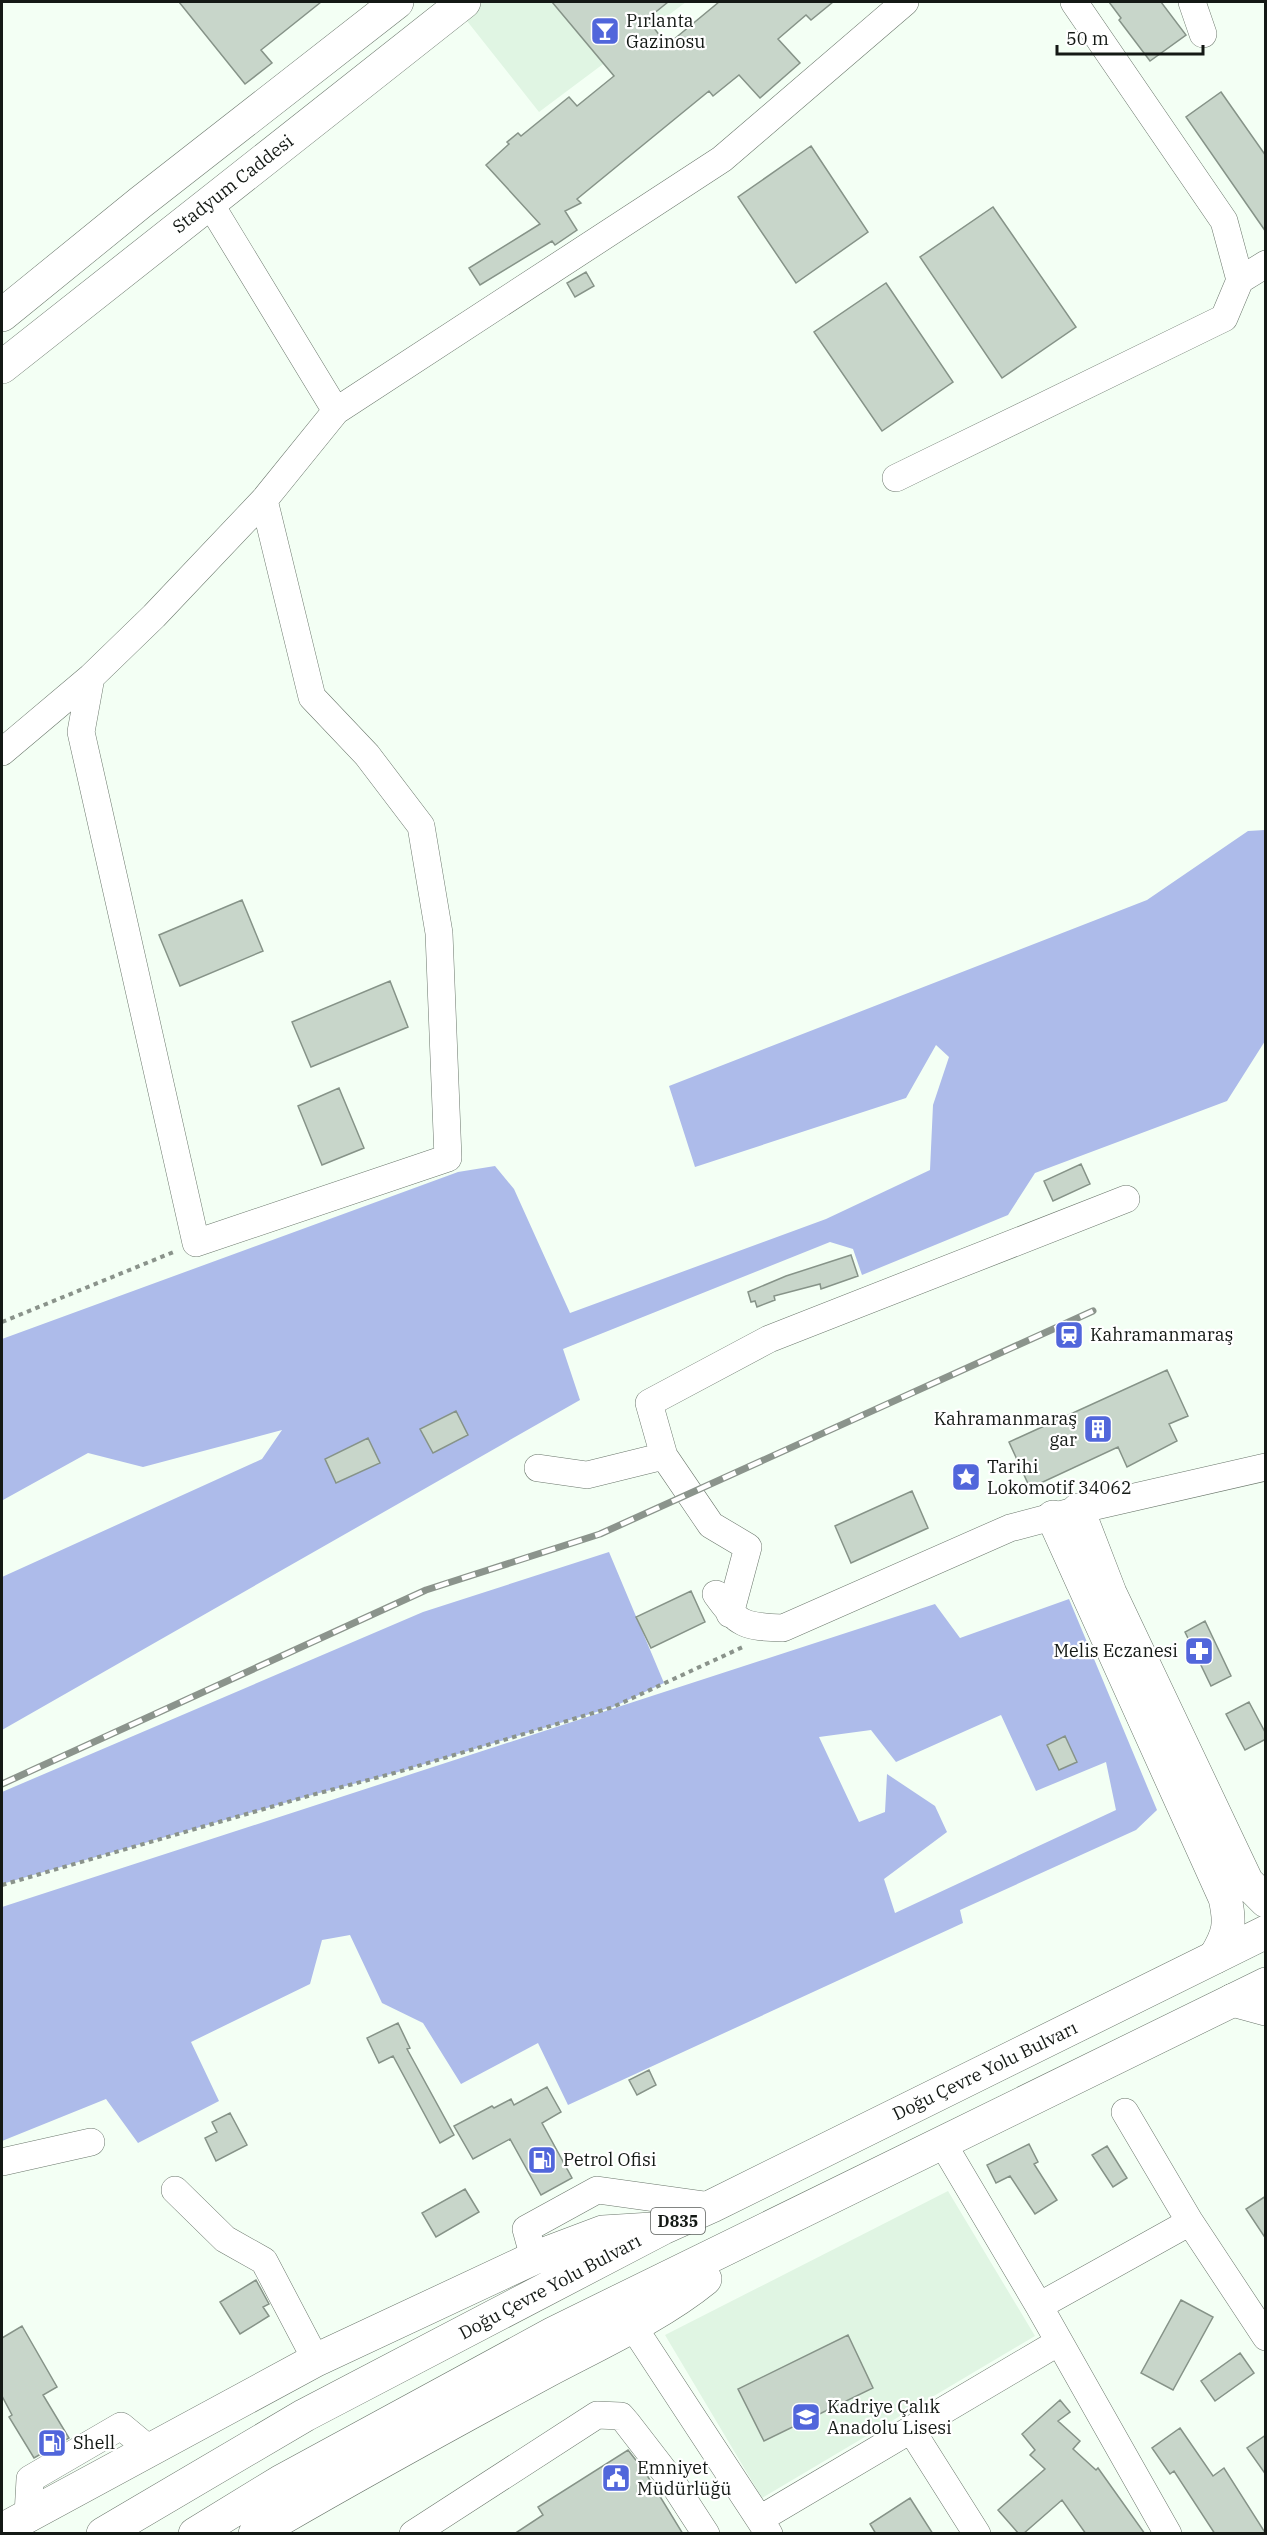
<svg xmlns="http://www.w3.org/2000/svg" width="1267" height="2535" viewBox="0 0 1267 2535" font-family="'IBM Plex Serif',serif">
<rect width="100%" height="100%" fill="#f3fff4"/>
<path fill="#e0f5e3" d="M452,2H686L539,112Z
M948,2191L1035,2336L762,2498L665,2335Z"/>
<path fill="#adbbea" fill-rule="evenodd" d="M1265,830V1041L1227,1101L1035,1173L1008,1215L862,1275L853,1249L830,1242L563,1349L580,1400L2,1730V1577L262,1459L282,1430L143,1467L88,1453L3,1500L2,1507V1339L458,1172L495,1166L514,1189L570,1313L826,1219L930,1170L933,1105L949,1057L936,1045L906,1098L695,1167L669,1086L1147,900L1248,831Z
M609,1552L664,1683L613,1707L398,1772L312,1795L2,1884V1792L423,1612Z
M1069,1599L1157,1810L1136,1830L960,1910L963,1923L568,2105L538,2043L461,2084L423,2023L382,2003L350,1935L322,1940L310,1984L191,2042L219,2101L138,2143L106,2099L2,2141V1907L935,1604L960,1638ZM1001,1715L1036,1791L1106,1762L1116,1810L895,1913L884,1879L947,1832L935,1806L887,1774L885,1812L859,1822L819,1737L871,1730L896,1762Z"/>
<path fill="#c8d6ca" stroke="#869388" stroke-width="1.5" d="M179,2H321L261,50L272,63L245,84Z
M552,2H668L647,19L667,45L719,2H833L811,20L806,15L778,39L800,63L760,98L739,75L713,96L709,91L577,199L581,203L565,211L577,230L555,245L552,241L480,285L469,268L540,224L486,165L509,144L507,142L518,133L521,136L569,97L577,106L614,76Z
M1109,2H1161L1186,35L1150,61L1119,20L1121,18Z
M1221,92L1266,156V232L1186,117Z
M811,146L868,232L796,283L738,197Z
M993,207L1076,327L1002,378L920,257Z
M586,272L594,286L575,297L567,283Z
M886,283L953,382L882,431L814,332Z
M242,900L263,951L180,986L159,935Z
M390,981L408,1027L311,1067L292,1022Z
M339,1088L364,1148L322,1165L298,1106Z
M1081,1164L1090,1184L1053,1201L1044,1181Z
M851,1255L858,1276L821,1289L820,1284L774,1296L775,1300L757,1307L755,1301L751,1302L748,1292L786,1276Z
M1167,1370L1188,1416L1169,1424L1177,1441L1127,1467L1118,1447L1030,1488L1009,1442Z
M456,1411L468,1435L433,1453L420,1429Z
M368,1438L380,1463L336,1483L325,1459Z
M912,1491L928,1528L851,1563L835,1526Z
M691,1591L705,1622L651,1648L636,1617Z
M1205,1621L1231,1676L1211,1686L1185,1632Z
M1249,1702L1266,1734V1739L1245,1750L1226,1714Z
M1065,1736L1077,1762L1059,1770L1047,1745Z
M398,2023L410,2048L407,2049L454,2135L440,2143L393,2056L379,2063L367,2038Z
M649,2070L656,2085L637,2095L629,2080Z
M547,2087L561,2112L542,2123L572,2178L541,2195L510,2139L473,2159L454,2126L492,2106L494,2108L511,2099L514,2105Z
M230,2113L247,2145L216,2161L205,2138L217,2132L212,2122Z
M1029,2144L1038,2162L1034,2164L1057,2200L1035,2214L1010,2176L996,2183L987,2165Z
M1107,2146L1127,2178L1113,2187L1092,2155Z
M465,2189L479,2212L436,2237L422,2213Z
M1266,2196V2239L1246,2209Z
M256,2280L269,2304L263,2307L269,2316L240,2334L220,2302Z
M1181,2300L1213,2317L1173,2390L1141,2373Z
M22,2326L57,2387L43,2395L69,2438L34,2458L9,2417L12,2415L2,2396V2338Z
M848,2335L873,2388L764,2441L738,2389Z
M1240,2353L1254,2373L1215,2401L1201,2381Z
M1060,2400L1070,2412L1058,2421L1080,2441L1073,2449L1096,2470L1098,2468L1145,2534H1086L1062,2500L1023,2534H1019L998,2510L1045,2469L1030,2455L1035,2450L1022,2434Z
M1180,2428L1213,2476L1224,2468L1266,2534H1215L1174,2471L1170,2474L1152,2448Z
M1266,2435V2475L1247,2448Z
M628,2450L645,2472L683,2534H514L543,2515L538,2507Z
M910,2498L933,2534H876L870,2524Z"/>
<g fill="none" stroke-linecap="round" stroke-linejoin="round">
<g stroke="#6b776c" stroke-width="28">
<path id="minor" d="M1192,2L1203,34
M209,202L336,411
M1240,280L1266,264
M896,478L1224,318L1240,280L1224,221L1074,2
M91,677L81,732L196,1243L448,1158L439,933L421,826L367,755L312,697L264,500
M2,752L91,677L154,616L264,500L336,411L722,159L905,2
M664,1456L649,1403L769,1339L1126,1199
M538,1468L587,1475L664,1456L711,1525L748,1547L730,1614
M716,1594C738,1625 745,1627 783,1628L1010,1528L1078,1510L1266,1467
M1125,2112L1190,2222L1266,2337
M943,2144L1039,2306L1168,2534
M2,2162L91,2142
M175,2190L225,2239L264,2261L316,2360
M534,2258L526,2229L597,2190L712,2206
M1039,2306L1190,2222
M632,2325L769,2534
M912,2431L977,2534
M28,2515L30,2479L121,2426L150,2450
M760,2519L1059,2342
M413,2534L597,2415L621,2416L627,2423L671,2480L706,2534"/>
</g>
<g stroke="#6b776c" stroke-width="34">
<path id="major" d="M2,315L141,202L397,2
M2,367L464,2
M1078,1510L1110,1593L1247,1882L1266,1901
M1053,1517L1225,1898C1231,1924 1229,1934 1215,1957
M1233,2000L1266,2009"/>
</g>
<g stroke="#6b776c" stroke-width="34">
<path id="highway" d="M2,2530L316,2360L534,2258L603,2232L652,2229
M103,2534L305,2415L663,2228L712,2206L1266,1932
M195,2534L280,2482L554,2333L1266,1984
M255,2534C352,2477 449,2424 547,2371C598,2344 661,2315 705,2279"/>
</g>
<path stroke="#8a938b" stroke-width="4" stroke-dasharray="4.5 4.5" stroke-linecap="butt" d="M2,1322L176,1251
M2,1885L312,1795L398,1772L613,1707L745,1646"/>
<use href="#minor" stroke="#fff" stroke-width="27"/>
<use href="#major" stroke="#fff" stroke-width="33"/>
<use href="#highway" stroke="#fff" stroke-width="33"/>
<g stroke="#8b948c" stroke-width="7">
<path id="rail" d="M2,1784L426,1590L600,1534L1093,1311"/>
</g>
<use href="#rail" stroke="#fff" stroke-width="4.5" stroke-dasharray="14" stroke-linecap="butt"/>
</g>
<defs>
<g id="bar-square" transform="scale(1.5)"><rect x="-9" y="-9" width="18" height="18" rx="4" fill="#5166db" stroke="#fff"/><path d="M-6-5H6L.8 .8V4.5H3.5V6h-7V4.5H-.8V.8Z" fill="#fff"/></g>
<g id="station-square" transform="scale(1.5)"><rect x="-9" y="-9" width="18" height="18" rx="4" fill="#5166db" stroke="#fff"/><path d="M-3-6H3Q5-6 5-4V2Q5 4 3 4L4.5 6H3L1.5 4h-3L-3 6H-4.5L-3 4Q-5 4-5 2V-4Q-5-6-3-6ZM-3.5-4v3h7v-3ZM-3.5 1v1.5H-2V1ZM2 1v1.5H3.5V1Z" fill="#fff"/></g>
<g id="building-square" transform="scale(1.5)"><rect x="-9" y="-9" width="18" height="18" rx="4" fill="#5166db" stroke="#fff"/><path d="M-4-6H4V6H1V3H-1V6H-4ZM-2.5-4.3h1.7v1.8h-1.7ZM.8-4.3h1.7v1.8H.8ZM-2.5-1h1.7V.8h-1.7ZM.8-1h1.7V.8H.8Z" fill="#fff"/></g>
<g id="sight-square" transform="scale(1.5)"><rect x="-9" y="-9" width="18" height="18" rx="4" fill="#5166db" stroke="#fff"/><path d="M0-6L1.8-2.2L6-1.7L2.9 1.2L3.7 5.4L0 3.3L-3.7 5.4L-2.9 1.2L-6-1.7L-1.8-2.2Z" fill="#fff"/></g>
<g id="pharmacy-square" transform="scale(1.5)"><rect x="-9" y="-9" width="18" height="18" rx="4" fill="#5166db" stroke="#fff"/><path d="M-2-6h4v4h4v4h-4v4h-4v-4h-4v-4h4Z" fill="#fff"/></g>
<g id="fuel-square" transform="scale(1.5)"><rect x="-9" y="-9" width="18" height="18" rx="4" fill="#5166db" stroke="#fff"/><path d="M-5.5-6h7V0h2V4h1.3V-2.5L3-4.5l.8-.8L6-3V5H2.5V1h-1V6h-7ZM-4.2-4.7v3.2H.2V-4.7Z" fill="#fff"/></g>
<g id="school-square" transform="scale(1.5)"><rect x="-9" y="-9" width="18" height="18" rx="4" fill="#5166db" stroke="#fff"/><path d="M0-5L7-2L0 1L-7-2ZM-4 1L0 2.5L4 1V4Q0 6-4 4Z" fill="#fff"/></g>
<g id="civic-square" transform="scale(1.5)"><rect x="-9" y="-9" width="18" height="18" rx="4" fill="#5166db" stroke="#fff"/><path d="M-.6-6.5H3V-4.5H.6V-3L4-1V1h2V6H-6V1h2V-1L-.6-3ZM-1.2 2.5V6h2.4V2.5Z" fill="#fff"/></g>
</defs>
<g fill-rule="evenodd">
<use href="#bar-square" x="605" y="31"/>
<use href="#station-square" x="1069" y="1335"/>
<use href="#building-square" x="1098" y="1429"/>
<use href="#sight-square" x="966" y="1477"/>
<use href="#pharmacy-square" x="1199" y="1651"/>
<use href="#fuel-square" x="542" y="2160"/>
<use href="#school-square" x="806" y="2417"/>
<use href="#fuel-square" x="52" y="2443"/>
<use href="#civic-square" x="616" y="2478"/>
</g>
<g text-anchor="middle" stroke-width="4.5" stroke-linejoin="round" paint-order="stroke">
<rect fill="#fff" stroke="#5a5e5b" stroke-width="1.5" x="651" y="2208" width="54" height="26" rx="4.5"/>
<g font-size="16" font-weight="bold" fill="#141915">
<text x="678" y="2227">D835</text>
</g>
<g font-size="18" fill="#141915" stroke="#fff" text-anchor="start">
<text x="626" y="27">Pırlanta<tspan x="626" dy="21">Gazinosu</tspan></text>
<text x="1090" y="1341">Kahramanmaraş</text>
<text x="1077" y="1425" text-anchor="end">Kahramanmaraş<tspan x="1077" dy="21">gar</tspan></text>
<text x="987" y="1473">Tarihi<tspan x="987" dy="21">Lokomotif 34062</tspan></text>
<text x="1178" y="1657" text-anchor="end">Melis Eczanesi</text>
<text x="563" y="2166">Petrol Ofisi</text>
<text x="827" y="2413">Kadriye Çalık<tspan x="827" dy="21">Anadolu Lisesi</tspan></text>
<text x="73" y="2449">Shell</text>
<text x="637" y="2474">Emniyet<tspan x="637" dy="21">Müdürlüğü</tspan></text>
</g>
<g font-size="18" fill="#141915" stroke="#fff">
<text transform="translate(233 184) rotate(-38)" y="6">Stadyum Caddesi</text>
<text transform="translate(985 2071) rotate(-26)" y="6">Doğu Çevre Yolu Bulvarı</text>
<text transform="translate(550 2287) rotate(-28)" y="6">Doğu Çevre Yolu Bulvarı</text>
</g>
</g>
<rect width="1267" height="2535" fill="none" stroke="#141915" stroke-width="6"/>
<path d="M1057 45v9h146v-9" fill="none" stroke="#141915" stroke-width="3"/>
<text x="1066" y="45" font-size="18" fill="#141915" stroke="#ffffff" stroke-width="4.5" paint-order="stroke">50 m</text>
</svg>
